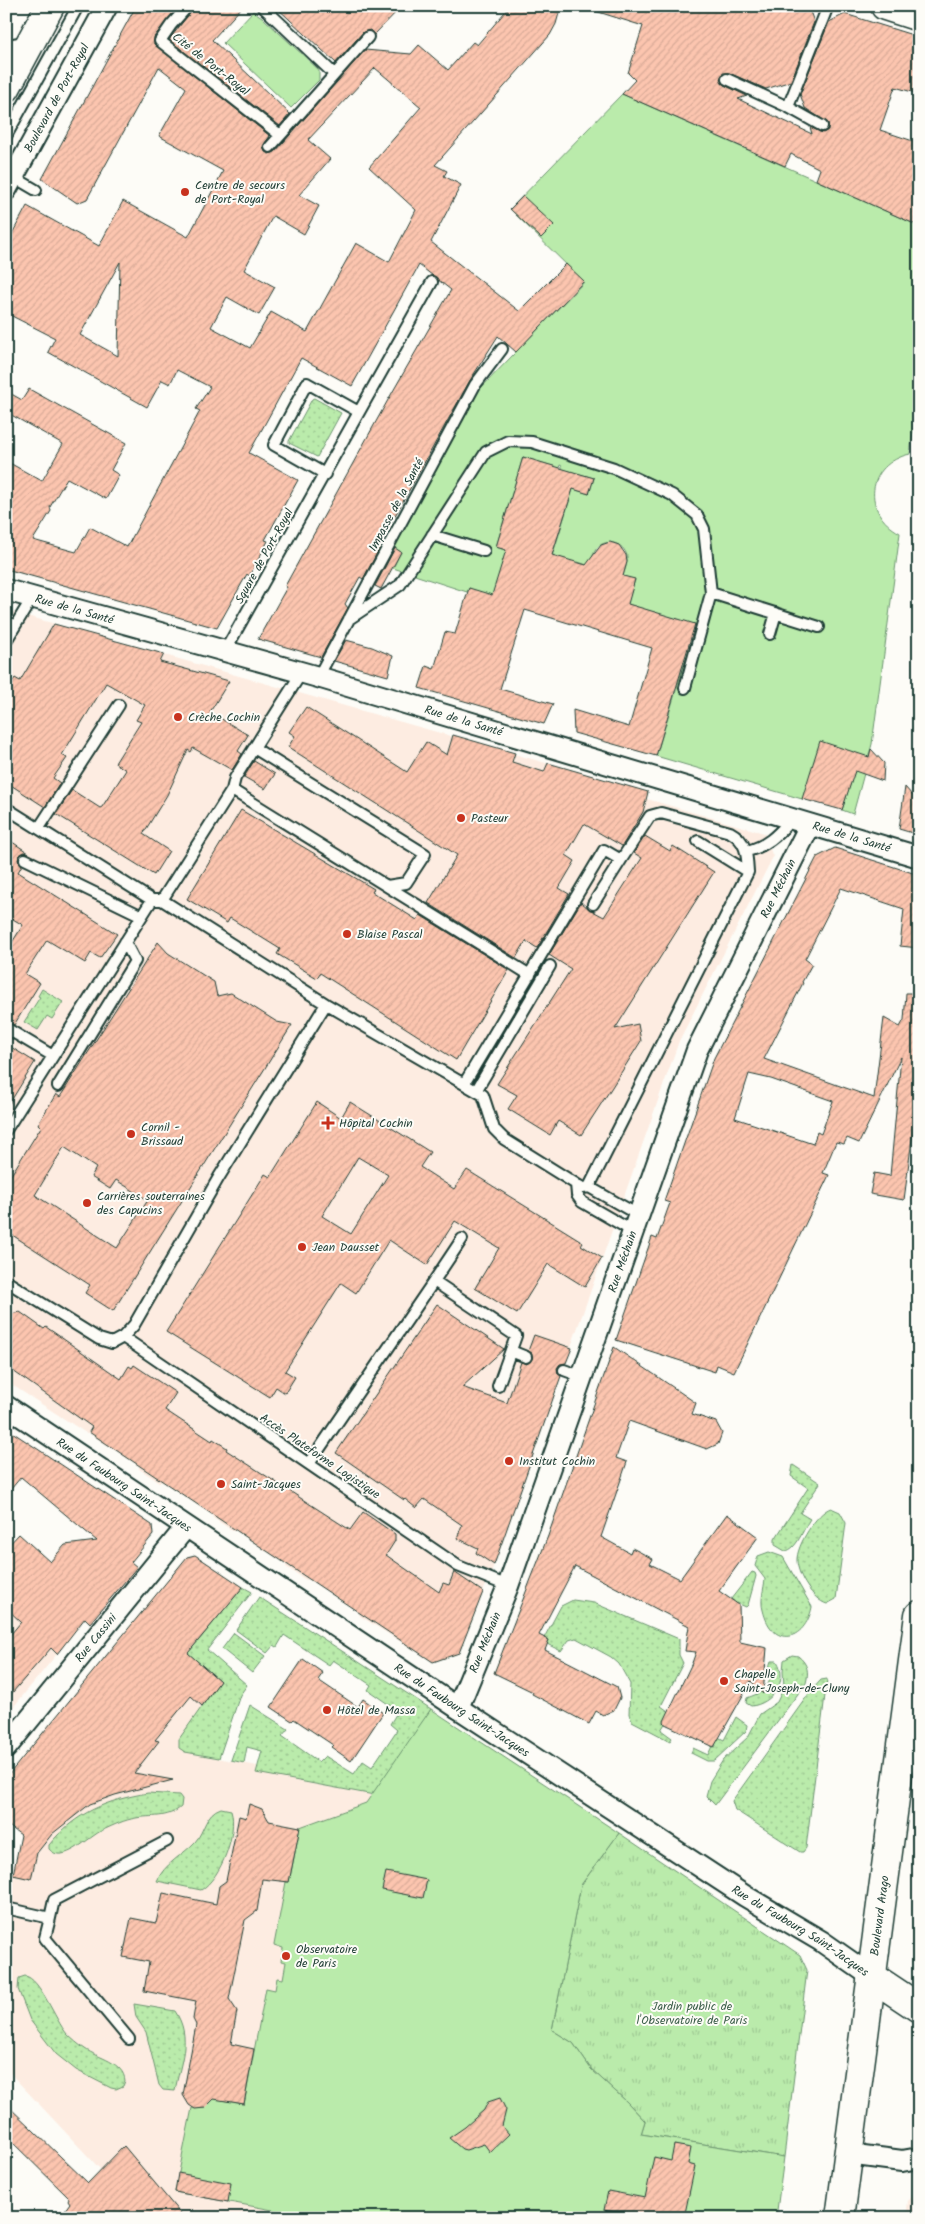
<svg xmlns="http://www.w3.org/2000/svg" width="925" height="2224" viewBox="0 0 925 2224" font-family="Kalam,sans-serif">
<defs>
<pattern id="grass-dots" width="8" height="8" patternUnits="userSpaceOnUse" patternTransform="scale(1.25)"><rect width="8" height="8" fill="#baebab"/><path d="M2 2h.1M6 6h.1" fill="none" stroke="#9fca94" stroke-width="1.8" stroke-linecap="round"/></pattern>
<pattern id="park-tufts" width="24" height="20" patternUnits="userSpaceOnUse" patternTransform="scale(1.25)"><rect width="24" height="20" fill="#baebab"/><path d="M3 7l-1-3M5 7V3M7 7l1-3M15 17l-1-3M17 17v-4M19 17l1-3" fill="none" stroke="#9fca94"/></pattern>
<pattern id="building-hatch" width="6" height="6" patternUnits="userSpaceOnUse" patternTransform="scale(1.25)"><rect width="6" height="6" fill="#fcc5af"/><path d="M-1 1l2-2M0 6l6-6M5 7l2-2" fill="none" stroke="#d8aa97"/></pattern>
</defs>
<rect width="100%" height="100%" fill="#fdfcf7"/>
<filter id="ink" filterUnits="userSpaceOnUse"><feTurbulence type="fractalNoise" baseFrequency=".02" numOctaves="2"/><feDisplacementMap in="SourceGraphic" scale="10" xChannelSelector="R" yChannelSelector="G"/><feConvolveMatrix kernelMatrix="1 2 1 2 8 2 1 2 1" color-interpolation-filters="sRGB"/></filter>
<g filter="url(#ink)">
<path fill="#fdece1" d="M6,610L648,792L647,799L764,833L773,857L679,1041L492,1570L459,1653L433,1662L360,1616L359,1612L309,1579L306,1580L286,1567V1564L235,1530L233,1531L213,1518L212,1515L163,1482H159L139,1469V1466L89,1433H86L6,1381Z
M6,1548L49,1562L58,1552L69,1561L19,1620L57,1654L6,1716Z
M188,1653L220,1681L183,1751L257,1766L256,1773L613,1840L657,2137L784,2157L776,2218H184L124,2146L101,2170L6,2069V2007L8,2005L6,2003V1909L16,1859L31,1862Z
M919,2190V2218H906L908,2201Z"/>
<path fill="url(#grass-dots)" stroke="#6c9470" d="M314,398L341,413L317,457L289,443V441L312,399Z
M42,989L63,1002L52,1019L47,1016L38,1030L24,1022L40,997L38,996Z
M793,1465L820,1483L800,1513L810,1519C803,1529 797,1550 785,1551L775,1545V1539L808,1488L791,1476Z
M831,1508L840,1512L846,1523L836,1599L827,1604C813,1600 798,1576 797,1561C796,1546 817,1512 831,1508Z
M769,1552L783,1557L812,1607C805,1642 772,1649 763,1610C760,1600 764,1589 765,1579L755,1566L758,1556Z
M752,1572L755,1573L756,1576L748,1605L746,1607L737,1603L735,1608L729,1609L734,1601L731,1599Z
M243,1587L252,1592L207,1650L247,1685L240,1695L219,1758L185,1752L179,1748V1739L220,1681L188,1653Z
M259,1597L431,1709L426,1717L487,1816L256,1773L262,1751L247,1747L244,1763L231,1760L250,1705L288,1729L282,1736L319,1762L325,1756L354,1774L363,1761L372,1767L397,1730L390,1724L398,1711L368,1690L371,1685L333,1660L329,1665L284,1635L277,1647L274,1645L267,1653L236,1630Z
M573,1600L594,1603L679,1639V1655L683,1663L661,1706L671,1713L664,1721L666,1722L661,1730L672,1738L670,1741L632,1721L629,1714L630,1684L619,1664L611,1657L576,1638L569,1640L561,1651L547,1644L549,1640L544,1638L561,1606Z
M234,1633L265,1656L252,1673L222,1649Z
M792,1655L798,1656C808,1664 809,1672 806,1683L715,1805L706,1796L710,1781L723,1760L748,1737L760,1714L777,1702L784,1687L783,1671L784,1660Z
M771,1661H777C789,1681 772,1704 751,1706L746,1703L747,1698C760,1693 771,1689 770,1673C769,1668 769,1666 771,1661Z
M827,1679L806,1848L803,1852H800L735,1810L732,1801L810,1692L821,1680Z
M736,1717L747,1725L746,1731L714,1761H707L691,1753L693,1748L708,1755L712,1746L715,1747L716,1745L715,1744L718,1737L724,1740Z
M148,1793L179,1795L182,1799L181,1807C167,1819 152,1815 136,1818C124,1820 114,1825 103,1830C89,1836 63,1866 49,1849V1845C76,1812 107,1800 148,1793Z
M221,1808L231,1810C238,1832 221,1878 201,1890L157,1881C164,1864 183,1855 195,1842C205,1831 205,1813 221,1808Z
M25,1976C40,1978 55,2020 67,2034C72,2039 79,2045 85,2049C98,2058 124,2062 125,2081L123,2086L116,2089L111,2088L76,2070L56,2054L30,2020L18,1989L19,1978Z
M134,2004L175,2011C193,2038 180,2062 175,2091L163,2090L159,2085L146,2032L136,2017Z"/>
<path fill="url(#park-tufts)" stroke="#6c9470" d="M619,1833L800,1955L807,1970L784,2157L641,2134L645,2121L627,2102L591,2069L573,2043L552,2030L581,1885Z"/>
<path fill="#baebab" stroke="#6c9470" d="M253,11L262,17L319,70V80L291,108L223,43Z
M622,94L919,226V389L910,454C866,464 861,512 900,533L872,744L853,814L842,810L854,772L802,799L656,756L696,625L627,604L635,580L623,576C625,569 628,562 627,556C624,543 607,538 598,547C593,552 592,559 590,566L578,562L570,587L550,563L573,489L589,494L594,478L562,469V466L560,465L559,468L523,457L496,547L514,553L491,599L469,588L467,592L393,568L401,552L390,546L479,390L584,282L510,209Z
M431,1709L619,1833L581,1885L552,2030L573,2043L591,2069L627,2102L645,2121L641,2134L784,2157L776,2218H316L175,2192L192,2108H205L210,2103L211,2098L244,2104L266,1988L275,1990L277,1978L283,1979L286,1962L281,1961L283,1948L274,1945L286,1882H289L300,1827L366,1803Z"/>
<path fill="url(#building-hatch)" stroke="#1f3d34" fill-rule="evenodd" d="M136,6H179L154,37V44L270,136L263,146L265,152L269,154L275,152L365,50L411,54L419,45L448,70L473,42L477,45L510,6H561L556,24L550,35L435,165L447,171L444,176L461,185L431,242L519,311L566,264L584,281L516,352L498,336L469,382L381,541L383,542L363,579L360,577L345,604L348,608L321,657L258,639L287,587L285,586L388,400L451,290L419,265L352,386L301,358L249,453L298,480L265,540L268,541L259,558L249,576L247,574L217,628L6,569V461L42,481L63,444L6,412V391L22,400L29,389L126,443L111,470L119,475L106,499L67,478L50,507L51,511L33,540L76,552L90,527L127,547L200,411L196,409L210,387L177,370L170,384L162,380L147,407L48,352L55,338L6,313V245L27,206L99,246L123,201L188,237L223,171L159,136L186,88L159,67L87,199L77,203L42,179ZM375,68L421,107L369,167L416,210L389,262L356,243L307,332L271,312L250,348L211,327L227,297L259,315L275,287L244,270L273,216L304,234L319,206L299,195L330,159L308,140ZM120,262L118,356L80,335Z
M195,6H243L212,40L290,114L280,126L169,40Z
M275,6H402L374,35L370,30L363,32L336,63Z
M592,6H808L814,22L791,81L766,89L729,73H723L720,79L724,85L747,96L738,99L812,134L810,127L823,133L828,130V123L805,108L800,94L829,22L845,14L919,37V94L895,87L880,130L919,143V226L816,180L820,169L791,154L785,166L622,94L635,80L628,73L643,26L592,10Z
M523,196L554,225L541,238L510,209Z
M523,457L594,478L589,494L573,489L552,555L586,565L601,545L610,542L619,545L626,555L627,562L623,576L635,579L628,604L695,624L656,756L574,733L573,710L629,727L652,648L525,610L500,689L553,704L544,724L419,688L426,666L434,669L445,632L455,634L469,588L492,595L506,550L496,547Z
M395,548L401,552L381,589L375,586Z
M54,624L164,654L160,662L229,681L210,712L248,735L238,751L242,754L232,770L193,748L191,752L188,750L167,795L143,834L169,851L154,875L56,814L72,790L100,808L102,807L126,770L115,763L141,722L136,720L145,705L106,683L62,755L67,758L53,778L60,783L45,807L6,782V691L15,678L20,681Z
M346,640L372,647L393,656L388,676L334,661Z
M306,707L407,772L426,742L447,755L453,735L515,753L512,762L544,772L548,763L648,792L643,812L622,846L584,824L566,855L575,861L559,888L569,894L537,948L526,941L516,958L428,903L457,855L288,747L295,736L289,732Z
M820,741L869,757L871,749L884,763L883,781L855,771L842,810L802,799Z
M254,761L275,774L265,789L244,777Z
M905,787L919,803V835L899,829Z
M241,810L374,889L372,892L417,920L420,915L509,970L456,1060L320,973L317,978L277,954L280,949L230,918L227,923L187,899Z
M645,836L670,851L673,846L714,872L615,1029L638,1024L641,1041L612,1087L581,1135L558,1121L550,1135L508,1109L517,1095L497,1084L571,969L549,955L581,902L589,909L604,917L642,858L634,853Z
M6,838L29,853L24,852L19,856L18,860L22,865L18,872L117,934L100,958L91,953L85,963L47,940L25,974L40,983L14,1025L6,1021V952L23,925L6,915Z
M835,848L919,875V948L900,946L904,909L841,888L805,959L812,964L802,982L803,983L764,1059L874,1098L884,1018L900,1027L904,1020L906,993H917L919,990V1085L904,1200L870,1194L874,1173L890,1176L901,1057L859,1143L847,1138L844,1144L836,1142L823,1173L829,1175L734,1372L717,1365L715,1372L616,1340L652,1237L657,1239L670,1203L664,1201L714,1058L817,857ZM749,1074L771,1079L833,1101L821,1134L817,1132L813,1144L735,1118Z
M158,942L168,953L214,982L217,996L231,993L277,1022L292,1025L113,1311L85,1293L90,1285L6,1231V1183L41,1127L38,1124L56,1094L60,1097ZM64,1147L96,1168L91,1177L110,1189L116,1180L148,1200L117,1248L35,1195Z
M6,1044L35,1062L6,1109Z
M317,1102L341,1118L350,1102L430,1152L420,1167L454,1189L467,1170L583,1242L581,1245L602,1258L585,1287L548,1264L517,1314L475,1288L499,1248L455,1221L427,1265L389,1240L356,1293L341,1283L285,1371L295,1377L285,1393L276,1387L270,1397L166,1332L265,1174L270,1177ZM358,1157L388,1175L351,1234L322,1216Z
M437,1304L504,1349L462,1387L507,1403L521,1362L527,1364L532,1359V1353L528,1351L534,1335L572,1348L566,1363L560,1364L557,1368L558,1374L561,1376L494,1565L476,1553L478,1548L457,1538L462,1525L424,1499L416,1508L405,1499L404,1500L336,1453Z
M20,1312L44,1329L46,1327L121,1379L129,1366L132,1368L134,1365L176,1393L165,1410L212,1441L213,1439L227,1448L226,1450L350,1530L363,1512L395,1534V1541L386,1555L439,1592L443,1583L449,1585L454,1572L483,1592L459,1653L433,1662L89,1432L92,1427L6,1366V1315Z
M614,1347L696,1403L692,1414L716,1422L722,1433L718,1444L707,1449L629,1421L616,1458L627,1462L601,1537L630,1553L632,1548L638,1551L653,1559L650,1564L680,1579L727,1514L758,1537L719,1591L739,1605L740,1642L767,1648L763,1694L751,1681L714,1747L665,1724L664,1721L692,1663L696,1652L685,1651L689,1626L575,1566L539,1635L549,1640L545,1650L617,1687L620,1698L614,1710L603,1715L596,1711L589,1724L532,1694L533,1692L494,1673L548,1536Z
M6,1428L152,1525L153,1535L131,1562L137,1567L90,1623L85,1618L57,1654L51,1648L6,1700V1640L21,1622L6,1608V1548L19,1534L50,1562L65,1545L97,1541L21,1477L6,1495Z
M195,1555L243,1587L188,1653L220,1681L202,1706L191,1696L155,1740L159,1741L134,1773L173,1780L115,1795L90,1804L52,1834L37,1853L31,1879L13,1875L21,1835L6,1824V1778L187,1557Z
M303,1659L323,1673L318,1680L358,1707L363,1699L383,1713L351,1761L331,1747L333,1745L294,1719L292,1721L271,1707Z
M249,1804L262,1809L269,1821L300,1827L289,1882L262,1879L257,1911L245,1920L229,1999L237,2011L231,2044L254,2049L244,2104L214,2099L205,2108L195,2109L189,2105L183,2095L196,2025L193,2019L196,2001L144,1991L149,1962L123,1957L131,1918L156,1923L163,1893L216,1904L219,1886L226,1881L239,1816L246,1818Z
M386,1872L427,1880L423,1898L382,1890Z
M500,2098L506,2110L502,2126L509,2134L490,2152L484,2144L466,2150L462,2149L449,2138L465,2127L484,2110L488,2102Z
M6,2104L88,2183L124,2146L184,2218H59L70,2203L68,2200L69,2198L6,2136Z
M674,2145L691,2148L688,2164L695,2166L684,2218H656L639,2214V2218L604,2210L608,2191L645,2198L654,2157L671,2161Z
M178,2173L231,2183L228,2202L175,2192Z"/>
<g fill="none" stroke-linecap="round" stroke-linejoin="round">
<g stroke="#1f3d34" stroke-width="14">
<path id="lane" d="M188,6L171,25L160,41L280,135
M262,6L334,74
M6,45L26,42
M727,79L788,107L822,126
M788,107L828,6
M6,136L78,6
M270,147L368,37
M12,176L36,190
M325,474L274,445L307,383L359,412
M432,535L484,551
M711,593L819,627
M349,619L400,585L486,452L508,441L532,442L614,468L672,495L697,515L704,529L711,593L685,688
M770,634L776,613
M6,641L32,598
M225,651L432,282
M318,677L475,385L502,349
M254,748L425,854L406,883L387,886
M232,790L530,975
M6,808L152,900H162L326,1004L483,1095L494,1129L504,1139L576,1184L577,1195L582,1202L634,1232
M39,828L119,705
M747,851C768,846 778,834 792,819
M25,859L142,916
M162,900L232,790L235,778L302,672
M593,904L621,860
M6,1028L53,1056
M464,1084L604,850L621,860L650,816L661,813L730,832C747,841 747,855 748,872
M58,1086L135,961L125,942
M476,1091L550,966
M6,1130L152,900
M576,1184L583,1188L589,1187L748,872L698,841
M589,1187L640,1216
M6,1281L99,1339L112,1343L123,1337L134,1325L219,1177L326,1004
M434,1281L462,1239
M123,1337L458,1566L508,1586
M511,1351L526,1357
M564,1370L583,1377
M309,1464L434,1281L516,1336L498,1386
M6,1908L50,1918L45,1938L129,2039
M50,1918L54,1900L167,1841"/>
</g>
<g stroke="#1f3d34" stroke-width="24">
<g id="street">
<path id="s1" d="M6,190L107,6"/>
<path id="s2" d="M6,590L318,677L919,857"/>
<path id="s3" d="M6,1406L458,1708L745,1896L821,1941L871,1976"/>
<path id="s4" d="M458,1708L508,1586L697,1050L810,825"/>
<path id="s5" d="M6,1748L186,1527"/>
<path d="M848,2154L902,2161L919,2158"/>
</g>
</g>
<g stroke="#1f3d34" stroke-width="31">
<g id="secondary">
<path d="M885,6L919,17"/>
<path d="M6,88L50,6"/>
<path d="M871,1976L919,2008"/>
<path id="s6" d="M840,2218L919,1615"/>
</g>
</g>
<use href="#lane" stroke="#fdfcf7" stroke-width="10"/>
<use href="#street" stroke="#fdfcf7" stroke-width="20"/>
<use href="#secondary" stroke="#fdfcf7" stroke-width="28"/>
</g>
</g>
<g fill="#c8321e" stroke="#fdfcf7" stroke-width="2">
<circle cx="185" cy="192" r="5"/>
<circle cx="178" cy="717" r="5"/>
<circle cx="461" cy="818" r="5"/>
<circle cx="347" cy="934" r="5"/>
<path d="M325.5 1115.5h5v5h5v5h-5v5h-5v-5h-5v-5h5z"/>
<circle cx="131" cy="1134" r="5"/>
<circle cx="87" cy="1203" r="5"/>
<circle cx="302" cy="1247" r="5"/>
<circle cx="509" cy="1461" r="5"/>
<circle cx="221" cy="1484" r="5"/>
<circle cx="724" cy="1681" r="5"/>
<circle cx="327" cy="1710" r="5"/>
<circle cx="286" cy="1956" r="5"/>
</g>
<g text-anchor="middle" stroke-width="4" stroke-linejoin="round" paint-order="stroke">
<g font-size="12" fill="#1f3d34" stroke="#fdfcf7">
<text transform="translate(211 64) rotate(38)" y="4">Cité de Port-Royal</text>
<text dy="4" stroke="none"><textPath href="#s1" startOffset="105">Boulevard de Port-Royal</textPath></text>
<text transform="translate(396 505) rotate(-62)" y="4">Impasse de la Santé</text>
<text transform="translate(264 556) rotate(-61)" y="4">Square de Port-Royal</text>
<text dy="4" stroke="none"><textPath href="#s2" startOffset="71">Rue de la Santé</textPath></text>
<text dy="4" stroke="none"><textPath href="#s2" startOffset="476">Rue de la Santé</textPath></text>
<text dy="4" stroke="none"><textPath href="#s2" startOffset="881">Rue de la Santé</textPath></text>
<text dy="4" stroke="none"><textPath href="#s4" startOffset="881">Rue Méchain</textPath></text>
<text dy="4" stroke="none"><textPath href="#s4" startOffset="476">Rue Méchain</textPath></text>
<text transform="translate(320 1456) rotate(34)" y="4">Accès Plateforme Logistique</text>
<text dy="4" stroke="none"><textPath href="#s3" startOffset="142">Rue du Faubourg Saint-Jacques</textPath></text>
<text dy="4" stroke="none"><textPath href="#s5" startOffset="142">Rue Cassini</textPath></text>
<text dy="4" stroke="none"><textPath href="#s4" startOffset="71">Rue Méchain</textPath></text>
<text dy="4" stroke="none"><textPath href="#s3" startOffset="548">Rue du Faubourg Saint-Jacques</textPath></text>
<text dy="4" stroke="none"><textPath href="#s6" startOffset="305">Boulevard Arago</textPath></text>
<text dy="4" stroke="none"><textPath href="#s3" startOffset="952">Rue du Faubourg Saint-Jacques</textPath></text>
</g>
<g font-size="12" fill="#1f3d34" stroke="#fdfcf7" text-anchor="start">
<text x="195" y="189">Centre de secours<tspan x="195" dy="14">de Port-Royal</tspan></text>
<text x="188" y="721">Crèche Cochin</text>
<text x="471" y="822">Pasteur</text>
<text x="357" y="938">Blaise Pascal</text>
<text x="339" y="1127">Hôpital Cochin</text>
<text x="141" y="1131">Cornil -<tspan x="141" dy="14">Brissaud</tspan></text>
<text x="97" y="1200">Carrières souterraines<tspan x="97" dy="14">des Capucins</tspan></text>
<text x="312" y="1251">Jean Dausset</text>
<text x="519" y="1465">Institut Cochin</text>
<text x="231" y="1488">Saint-Jacques</text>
<text x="734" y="1678">Chapelle<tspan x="734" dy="14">Saint-Joseph-de-Cluny</tspan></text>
<text x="337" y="1714">Hôtel de Massa</text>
<text x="296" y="1953">Observatoire<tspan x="296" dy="14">de Paris</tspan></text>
</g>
<g font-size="12" fill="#3e604c" stroke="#fdfcf7">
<text x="692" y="2010">Jardin public de<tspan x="692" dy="14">l'Observatoire de Paris</tspan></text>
</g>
</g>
<rect width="925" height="2224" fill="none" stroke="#fdfcf7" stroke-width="25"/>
<rect x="12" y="12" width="900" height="2199" fill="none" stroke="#1f3d34" stroke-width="2" filter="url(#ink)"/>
</svg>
